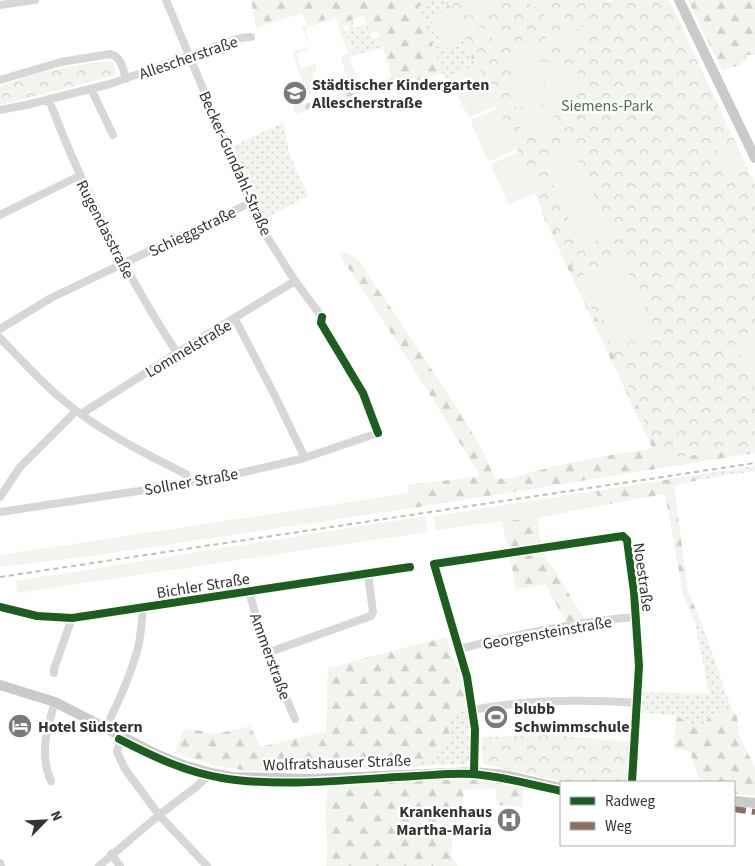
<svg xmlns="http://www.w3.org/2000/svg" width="755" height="866" viewBox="0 0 755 866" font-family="'Source Sans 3',sans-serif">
<defs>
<pattern id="grass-dots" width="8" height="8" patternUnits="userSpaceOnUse" patternTransform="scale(1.25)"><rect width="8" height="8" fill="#f1f5ed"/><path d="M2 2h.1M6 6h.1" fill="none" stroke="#cfd2cc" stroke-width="1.8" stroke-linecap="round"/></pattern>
<pattern id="forest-firs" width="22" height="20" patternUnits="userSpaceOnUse" patternTransform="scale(1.25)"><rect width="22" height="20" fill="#f1f5ed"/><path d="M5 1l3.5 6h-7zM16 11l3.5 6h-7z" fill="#cfd2cc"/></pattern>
<pattern id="park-crowns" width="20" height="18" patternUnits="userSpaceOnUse" patternTransform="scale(1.25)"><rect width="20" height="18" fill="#f1f5ed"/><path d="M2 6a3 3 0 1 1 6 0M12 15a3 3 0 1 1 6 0" fill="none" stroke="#cfd2cc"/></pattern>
</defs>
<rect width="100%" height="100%" fill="#fff"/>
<path fill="url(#grass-dots)" d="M433,0H445L449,9L430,18L444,48L463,40L475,65L445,79L417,7Z
M352,20L355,28L367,24L372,39L380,38L383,47L354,56L345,31L350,30L348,24L343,26L342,23Z
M282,123L284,125L289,153L308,196L263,220L233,146Z
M755,466V471L698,480L696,475Z
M695,623L703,626L732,711L712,715L700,728L676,716L640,712L641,692L709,694Z
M468,708L469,761L466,764L328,771L338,767L353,765L391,766L451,742L448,726L452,714L461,712Z"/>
<path fill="url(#forest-firs)" d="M251,0H433L418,7L443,73L295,114L293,106L327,99L392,78L378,31L370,33L364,16L342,23L339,15L307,25L302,13L256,28Z
M445,0H604L611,1L614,0H669L755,185V432L664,460L755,445V453L413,508L407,485L475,477L479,474L409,361L341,257L342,254L346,252L358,260L362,266C391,307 418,348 445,390C463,418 484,448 495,479L511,478L555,466L599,457L650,449L652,447L545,220L535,193L537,189L478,65H475Z
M688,0H755V55H747C743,67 733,67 722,70Z
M696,475L698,480L674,486L688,591L703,626L695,623L683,594L665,494L599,506L596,491Z
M537,518L541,543L508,547L502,521Z
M542,551L585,619L566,622L545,584L516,590L510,556Z
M446,637L463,685L468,708L461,712L452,714L448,726L451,742C445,749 436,758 426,761C395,771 360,759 328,771H248L218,766L174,753L185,728L217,734L250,726L261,747L326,731L328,668Z
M732,711L737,716L739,735L755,768V795L734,794V782H700L690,751L674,749L676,716L700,728L712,715Z
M471,775L520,783C526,790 523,800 522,807L497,805L496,789L463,790L464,809L454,811L458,830L453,837L451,856L458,866H326C330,838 320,809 331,782Z"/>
<path fill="url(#park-crowns)" d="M447,0H603L609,2L614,0H669L755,185V445L663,460Z
M112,61L117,74L87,83L0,105V87C26,74 82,63 112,61Z
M552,735L632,742L627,782H565L483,764L482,737Z"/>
<path fill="#f1f5ed" d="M467,0H471L470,15L476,25L523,49C544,50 558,29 542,12C537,7 529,4 522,0H530L592,32L590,35L548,14C556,33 549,56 523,53C516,52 509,47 502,43C483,34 462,25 467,0Z
M474,0H495L482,26C473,19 471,11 474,0Z
M449,9L463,40L444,49L430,18Z
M339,15L354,56L350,58L360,88L344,93L341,84L307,96L293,54L294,51L305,48L309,49L297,54L301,68L315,64L317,71L312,73L317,87L347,77L341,59L343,55L348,53L336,18L305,28L310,47L302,27Z
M558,31L581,38L577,52L554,45Z
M514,59L545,62L541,109L510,106Z
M547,62L579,65L574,112L543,109Z
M478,64L496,102L495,106L470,117L468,116L449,78Z
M496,109L499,110L516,146L515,149L491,161L488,160L471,123L472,120Z
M522,114L557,117L555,135L521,132Z
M726,145L736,165L725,170L716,149Z
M572,147L612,234L582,248L542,161Z
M517,152L520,153L537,189L536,192L511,204H508L491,166L492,164Z
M621,256L655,330L617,348L583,274Z
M755,330V388L734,340Z
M596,491L599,506L537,518L502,521L436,530L434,516Z
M409,493L413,508L99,555L0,567V555Z
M425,516L428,532L17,593L16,581Z"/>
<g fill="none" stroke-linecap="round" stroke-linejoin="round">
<path stroke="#d7d7d7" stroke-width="8" d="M166,0L248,197L264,232L295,281L322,317
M0,5L35,0
M0,80L61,62L110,54C122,57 123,69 126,79
M91,89L113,135
M49,100C83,190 124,271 177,353
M0,110L26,105L110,84L217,46L240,38L251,37
M0,215L79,176
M235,319L274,394L305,458
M0,329L51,298L250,203
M0,338C26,365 51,393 82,415C114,438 150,456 186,474L188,481
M81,414L177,353L295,281
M0,497L20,467L76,411
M0,512L178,485L188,481L195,482L231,475L301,459L378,433
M249,592L267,653L295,719
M0,607L37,616L72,618L410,567
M459,649C518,634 576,622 636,617
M267,653L371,616L373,612L368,574
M54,673V669L72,618
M473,710C528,699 582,699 638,703
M106,727C119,701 133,671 139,643C141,632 142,619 143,608
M121,735L117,752L125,769L159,815L207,866
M474,772L475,729L467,677L434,564L623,536L627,540L634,592L639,666L632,782
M51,781C39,755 47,728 55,702
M111,854L120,866
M0,863L1,866
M99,866L159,815L196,787L211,773"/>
<path stroke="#cacaca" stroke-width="10" d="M679,0L755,158
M0,685L55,702L158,755L183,765L211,773L232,777L309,779L474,772L504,775L561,788
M734,801L755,803"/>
<path stroke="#bebebe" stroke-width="2" stroke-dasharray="5 4" stroke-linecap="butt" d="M0,577L755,463"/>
<path stroke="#8d6e63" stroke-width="6" stroke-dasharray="12 6" stroke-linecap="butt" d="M734,809L755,812"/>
<g stroke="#fff" stroke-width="11">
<path id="cycleway" d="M322,317L321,323L363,393L378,433
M0,607L37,616L72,618L410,567
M119,739C152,756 185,772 222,778C281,788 354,779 415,776C434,775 453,773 472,774C502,776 532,785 561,791
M474,772L475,729L467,677L434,564L623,536L627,540L634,592L639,666L632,782"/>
</g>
<use href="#cycleway" stroke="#1b5e20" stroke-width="8"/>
</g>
<defs>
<g id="school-disc" transform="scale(1.25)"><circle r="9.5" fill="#7a7a7a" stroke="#fff"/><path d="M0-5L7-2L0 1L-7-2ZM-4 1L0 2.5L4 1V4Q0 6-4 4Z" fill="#fff"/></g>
<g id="stadium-disc" transform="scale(1.25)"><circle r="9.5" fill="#7a7a7a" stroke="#fff"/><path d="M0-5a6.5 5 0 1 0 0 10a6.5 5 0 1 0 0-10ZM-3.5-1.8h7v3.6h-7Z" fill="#fff"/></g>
<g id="hotel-disc" transform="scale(1.25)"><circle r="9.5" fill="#7a7a7a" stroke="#fff"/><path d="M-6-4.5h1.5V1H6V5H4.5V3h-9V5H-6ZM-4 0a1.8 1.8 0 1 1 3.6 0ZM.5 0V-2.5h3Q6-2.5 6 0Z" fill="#fff"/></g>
<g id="hospital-disc" transform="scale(1.25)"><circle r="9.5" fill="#7a7a7a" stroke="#fff"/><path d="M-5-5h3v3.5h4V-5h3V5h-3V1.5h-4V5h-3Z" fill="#fff"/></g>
</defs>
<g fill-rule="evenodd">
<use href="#school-disc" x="295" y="93"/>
<use href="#stadium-disc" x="496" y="717"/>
<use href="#hotel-disc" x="20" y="726"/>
<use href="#hospital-disc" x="509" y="820"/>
</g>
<g text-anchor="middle" stroke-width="5" stroke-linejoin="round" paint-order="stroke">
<g font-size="16" fill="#333" stroke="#fff">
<text transform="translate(188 57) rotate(-19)" y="6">Allescherstraße</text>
<text transform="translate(236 163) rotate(66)" y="6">Becker-Gundahl-Straße</text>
<text transform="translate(106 229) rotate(63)" y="6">Rugendasstraße</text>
<text transform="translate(192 231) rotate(-26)" y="6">Schieggstraße</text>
<text transform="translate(188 348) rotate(-31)" y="6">Lommelstraße</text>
<text transform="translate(191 481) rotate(-10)" y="6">Sollner Straße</text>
<text transform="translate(644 577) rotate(82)" y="6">Noestraße</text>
<text transform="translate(203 585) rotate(-9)" y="6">Bichler Straße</text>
<text transform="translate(547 632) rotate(-10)" y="6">Georgensteinstraße</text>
<text transform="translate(271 656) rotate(70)" y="6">Ammerstraße</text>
<text transform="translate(337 762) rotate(-2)" y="6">Wolfratshauser Straße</text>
</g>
<g font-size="16" font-weight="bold" fill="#333" stroke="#fff" text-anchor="start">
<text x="312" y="90">Städtischer Kindergarten<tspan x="312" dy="18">Allescherstraße</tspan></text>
<text x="514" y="714">blubb<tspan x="514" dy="18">Schwimmschule</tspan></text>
<text x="38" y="732">Hotel Südstern</text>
<text x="492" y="817" text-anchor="end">Krankenhaus<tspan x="492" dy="18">Martha-Maria</tspan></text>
</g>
<g font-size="16" fill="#56703f" stroke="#fff">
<text x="607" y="111">Siemens-Park</text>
</g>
</g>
<rect x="560" y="781" width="175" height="65" fill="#ffffff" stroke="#adadad"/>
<rect x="570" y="797" width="25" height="8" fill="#1b5e20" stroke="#adadad"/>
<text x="605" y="806" font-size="15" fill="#333333">Radweg</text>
<rect x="570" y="822" width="25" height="8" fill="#8d6e63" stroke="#adadad"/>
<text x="605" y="831" font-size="15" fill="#333333">Weg</text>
<g transform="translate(45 821) rotate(66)" stroke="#ffffff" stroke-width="4" paint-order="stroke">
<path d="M0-4L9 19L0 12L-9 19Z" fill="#333333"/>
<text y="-8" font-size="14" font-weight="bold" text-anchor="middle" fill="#333333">N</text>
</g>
</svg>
